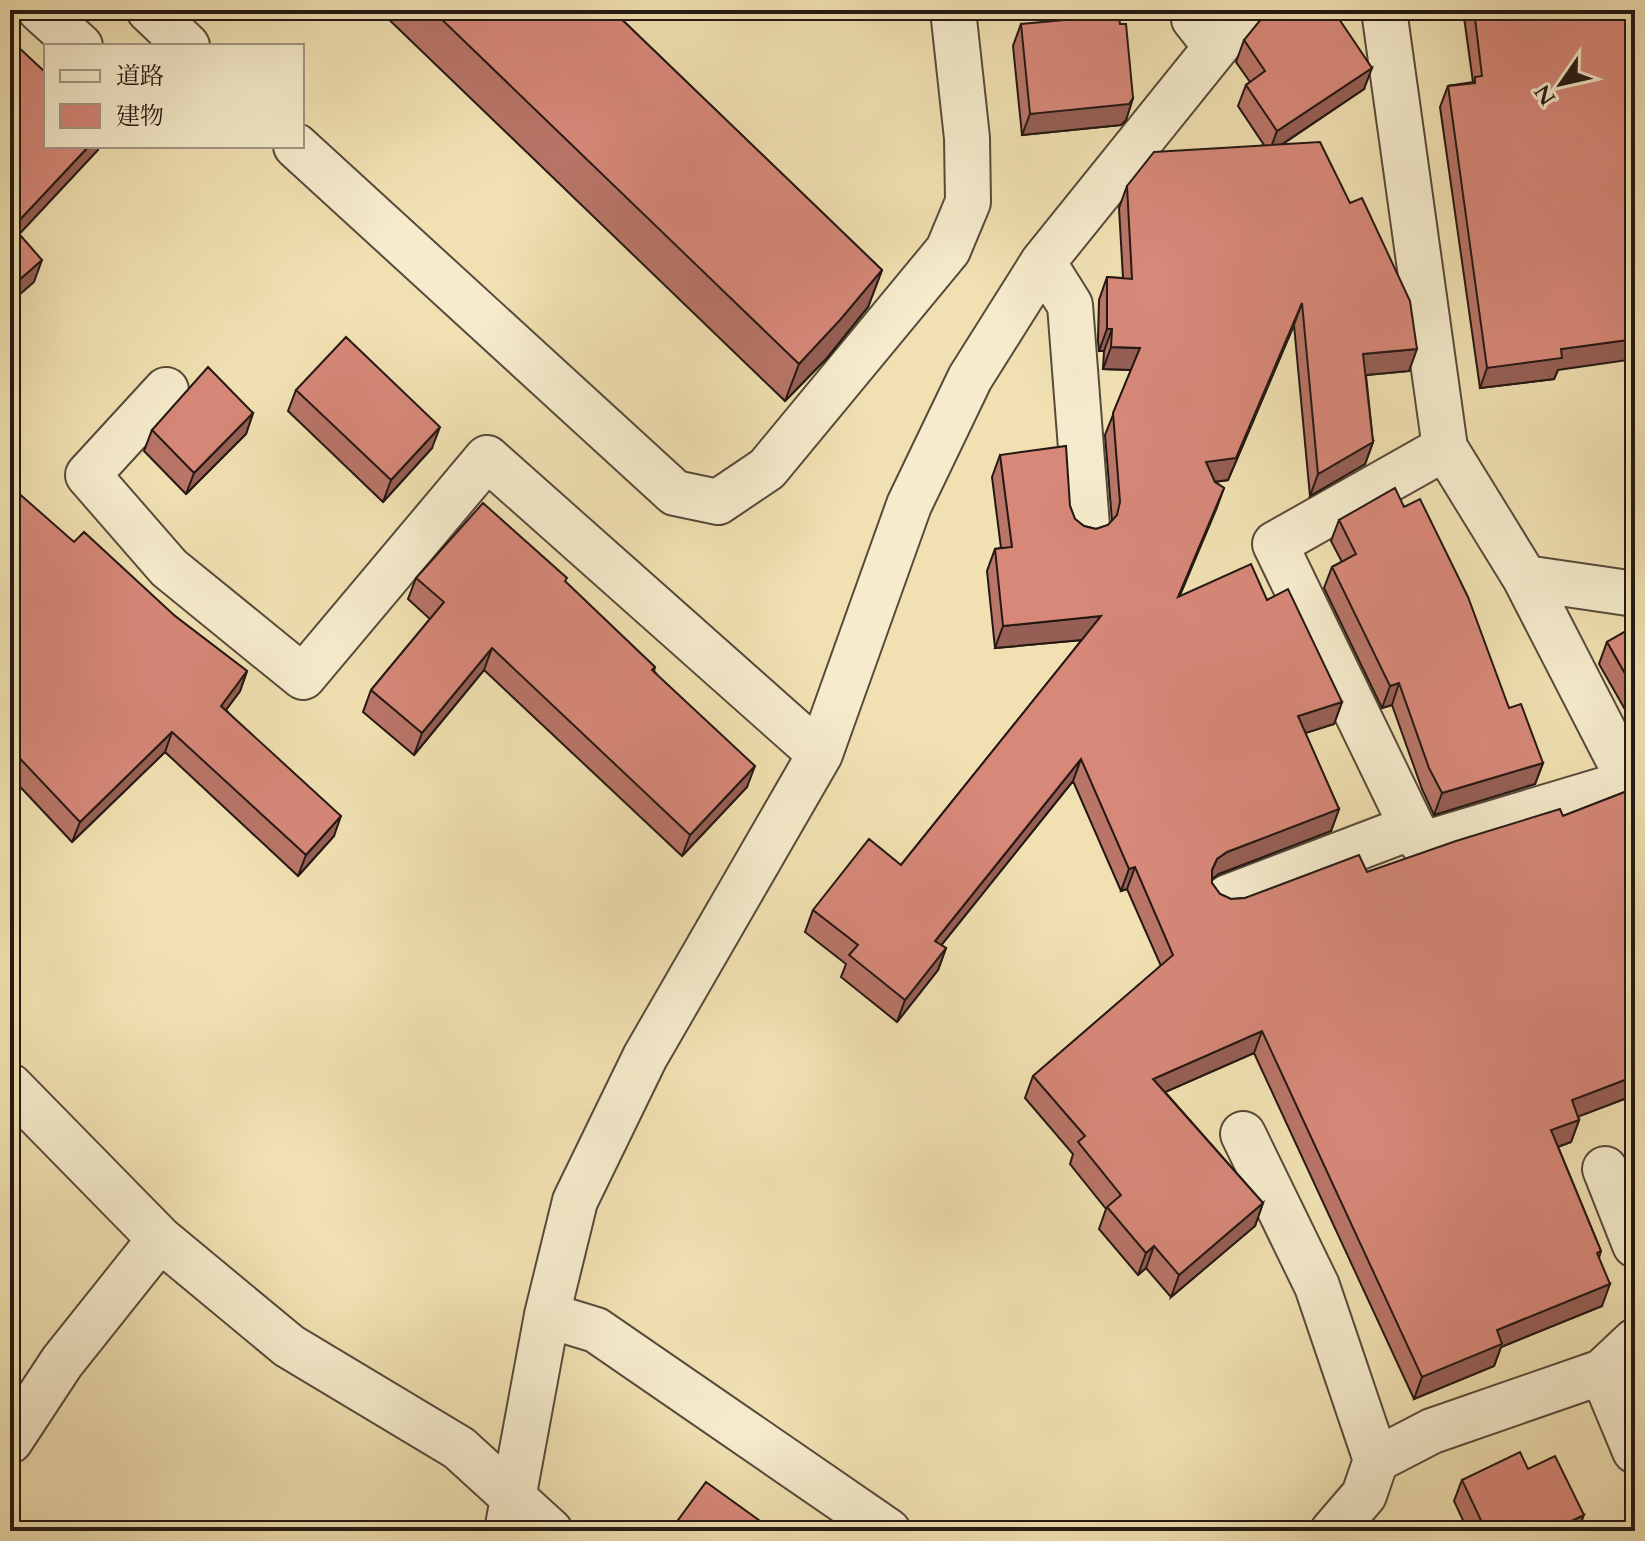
<svg xmlns="http://www.w3.org/2000/svg" width="1645" height="1541" viewBox="0 0 1645 1541" font-family="Cardo,'Noto Serif JP',serif">
<rect width="100%" height="100%" fill="#f1e1b2"/>
<filter id="stains"><feTurbulence type="fractalNoise" baseFrequency=".0025" numOctaves="4"/><feColorMatrix values="0 0 0 0 .2 0 0 0 0 .09 0 0 0 0 .02 0 0 0 .5 -.17"/></filter>
<radialGradient id="worn" r=".72"><stop offset=".6" stop-color="#630" stop-opacity="0"/><stop offset="1" stop-color="#630" stop-opacity=".3"/></radialGradient>
<g fill="none" stroke-linecap="round" stroke-linejoin="round">
<g stroke="#574a3b" stroke-width="48">
<path id="minor" d="M40,10L80,46
M149,10L187,46
M1193,10L1194,19L1216,47
M1384,10L1445,448L1525,578L1635,594
M296,146L675,493L718,502L767,469L948,250L968,202L967,138L953,10
M1043,262L1070,305L1087,526
M166,390L88,475L169,568L303,677L487,458L820,754
M1445,448L1275,544L1412,827L1423,844L1630,782L1525,578
M1228,897L1412,827
M10,1086L160,1239L289,1346L459,1448L550,1531
M1243,1134L1317,1286L1376,1460L1364,1495L1333,1531
M1605,1169L1635,1245
M547,1315L596,1330L888,1531
M1602,1372L1635,1341
M10,1441L62,1362L160,1239
M1376,1460L1432,1431L1602,1372L1635,1451
M507,1531L547,1315L575,1201L645,1057L820,754L909,505L970,378L1043,262L1246,10"/>
</g>
<use href="#minor" stroke="#f6eccd" stroke-width="44"/>
</g>
<path fill="#b97568" stroke="#241813" stroke-width="2" d="M379,10H612L882,270L868,307L827,358L785,401Z
M1463,10H1635L1558,370L1554,379L1480,388L1440,107L1448,86L1473,82Z
M1021,24L1133,98L1126,120L1121,125L1022,135L1013,46Z
M1244,40L1364,89L1283,144L1409,371L1366,375L1373,442L1365,464L1310,496L1294,325L1228,480L1215,482L1224,488L1179,596L1267,600L1342,702L1334,724L1305,733L1339,809L1331,831L1219,874L1212,879V883L1220,894L1231,899L1245,898L1367,872L1563,816L1635,788V1095L1578,1116L1579,1120L1571,1142L1558,1147L1601,1251L1599,1258L1602,1306L1501,1347L1494,1366L1414,1399L1254,1053L1165,1092L1263,1203L1255,1226L1171,1297L1146,1268L1138,1275L1099,1229L1106,1209L1070,1164L1073,1154L1025,1098L1033,1076L1161,966L1127,889L1121,891L1073,781L941,945L946,948L938,970L897,1022L841,977L846,964L805,932L813,910L901,865L1082,640L995,648L987,571L995,549L1001,548L992,477L1000,455L1070,506L1075,519L1084,526L1096,529L1108,525L1112,521L1105,435L1131,370L1103,369L1104,351H1099L1098,340L1099,300L1107,277L1123,278L1119,208L1127,186L1264,145L1238,106L1246,85L1250,82L1236,62Z
M296,390L432,448L383,502L288,411Z
M253,413L246,434L186,494L144,451L152,430Z
M10,497L74,542L175,616L247,671L240,691L226,710L334,836L298,876L165,752L72,842L10,776Z
M1404,507L1509,708L1543,763L1535,784L1434,815L1422,789L1392,705L1382,708L1324,588L1332,567L1342,562L1331,541L1339,520Z
M416,578L566,583L655,667L654,671L747,787L682,856L484,670L414,755L363,712L371,690L430,619L408,599Z
M1635,626V727L1599,664L1607,642Z
M1528,1469L1578,1531H1468L1454,1501L1462,1480Z"/>
<path fill="#965f55" stroke="#241813" stroke-width="2" d="M1372,68L1364,89L1269,153L1277,131Z
M1133,98L1126,120L1121,125L1022,135L1030,114Z
M89,146H99L98,150L10,244L13,227Z
M42,260L34,282L10,303V288Z
M882,270L868,307L827,358L785,401L799,364Z
M1302,303L1294,325L1228,480L1198,484L1206,462Z
M1107,329H1112L1104,351H1099Z
M1635,339V359L1558,370L1554,379L1480,388L1487,368L1561,349Z
M1111,347L1140,348L1132,370L1103,369Z
M1417,349L1409,371L1355,376L1363,354Z
M253,413L246,434L186,494L194,473Z
M440,427L432,448L383,502L391,480Z
M1373,442L1365,464L1310,496L1318,474Z
M1224,488L1216,510L1170,619L1178,597Z
M1101,616L1093,639L995,648L1003,626Z
M492,648L484,670L414,755L422,733Z
M247,671L240,691L214,726L221,706Z
M1399,683L1392,705L1382,708L1390,686Z
M1342,702L1334,724L1290,738L1298,716Z
M172,732L165,752L72,842L80,822Z
M1081,759L1073,781L927,963L935,941Z
M1543,763L1535,784L1434,815L1442,793Z
M755,766L747,787L682,856L690,835Z
M1339,809L1331,831L1219,874L1209,881L1212,870L1217,859L1227,852Z
M341,816L334,836L298,876L306,855Z
M1135,867L1127,889L1121,891L1129,869Z
M946,948L938,970L897,1022L905,1000Z
M1262,1031L1254,1053L1145,1101L1153,1079Z
M1635,1076V1095L1564,1122L1572,1100Z
M1579,1120L1571,1142L1543,1152L1551,1130Z
M1263,1203L1255,1226L1171,1297L1179,1275Z
M1154,1246L1146,1268L1138,1275L1146,1253Z
M1610,1284L1602,1306L1501,1347L1494,1366L1414,1399L1422,1377L1497,1330Z
M1584,1515L1578,1531H1550Z"/>
<path fill="#d78879" stroke="#241813" stroke-width="2" d="M432,10H612L882,270L840,320L799,364Z
M1271,10H1333L1372,68L1277,131L1246,85L1265,71L1244,40L1266,13Z
M1474,10H1635V339L1561,349L1562,358L1487,368L1448,86L1475,83V77L1482,76Z
M1119,15L1120,24H1126L1133,98L1129,104L1030,114L1021,24Z
M15,44L46,73V146H89L13,227L42,260L10,288V49Z
M1320,142L1350,203L1362,198L1410,301L1417,349L1363,354L1373,442L1318,474L1302,303L1236,458L1206,462L1215,482L1224,488L1178,597L1251,564L1267,600L1288,589L1342,702L1298,716L1339,809L1227,852L1217,859L1212,870V883L1220,894L1231,899L1245,898L1359,855L1367,872L1456,841L1560,809L1563,816L1635,788V1076L1572,1100L1579,1120L1551,1130L1601,1251L1597,1253L1610,1284L1497,1330L1502,1344L1422,1377L1262,1031L1153,1079L1263,1203L1179,1275L1154,1246L1146,1253L1107,1207L1121,1195L1078,1142L1085,1136L1033,1076L1173,955L1135,867L1129,869L1081,759L935,941L946,948L905,1000L849,955L858,945L813,910L869,839L901,865L1101,616L1003,626L995,549L1012,547L1000,455L1066,446L1070,506L1075,519L1084,526L1096,529L1108,525L1117,515L1120,502L1113,413L1140,348L1111,347L1112,329H1107V277L1132,279L1127,186L1154,152Z
M346,337L440,427L391,480L296,390Z
M208,367L253,413L194,473L152,430Z
M1395,488L1404,507L1420,499L1468,597L1509,708L1521,704L1543,763L1442,793L1429,768L1399,683L1390,686L1332,567L1356,554L1339,520Z
M15,490L74,542L84,532L175,616L247,671L221,706L341,816L306,855L172,732L80,822L10,748V497Z
M483,503L567,578L565,581L655,667L652,670L755,766L690,835L492,648L422,733L371,690L444,602L416,578Z
M1635,626V691L1607,642Z
M1520,1452L1528,1469L1555,1456L1584,1515L1550,1531H1486L1462,1480Z
M706,1482L774,1531H670Z
M856,1523L867,1531H850Z"/>
<rect width="1645" height="1541" fill="none" stroke="#f1e1b2" stroke-width="40"/>
<rect x="12" y="12" width="1621" height="1517" fill="none" stroke="#241813" stroke-width="4"/>
<rect x="20" y="20" width="1605" height="1501" fill="none" stroke="#241813" stroke-width="2"/>
<rect x="44" y="44" width="260" height="104" fill="#f6eccd" stroke="#a29783" stroke-width="2"/>
<rect x="60" y="70" width="40" height="12" fill="#f6eccd" stroke="#a29783" stroke-width="2"/>
<text x="116" y="84" font-size="24" fill="#241813">道路</text>
<rect x="60" y="104" width="40" height="24" fill="#d78879" stroke="#a29783" stroke-width="2"/>
<text x="116" y="124" font-size="24" fill="#241813">建物</text>
<g transform="translate(1561 84) rotate(236)" stroke="#f6eccd" stroke-width="6" paint-order="stroke">
<path d="M0-6L14 30L0 20L-14 30Z" fill="#241813"/>
<text y="-12" font-size="22" font-weight="bold" text-anchor="middle" fill="#241813">N</text>
</g>
<rect width="100%" height="100%" filter="url(#stains)"/>
<rect width="100%" height="100%" fill="url(#worn)"/>
</svg>
